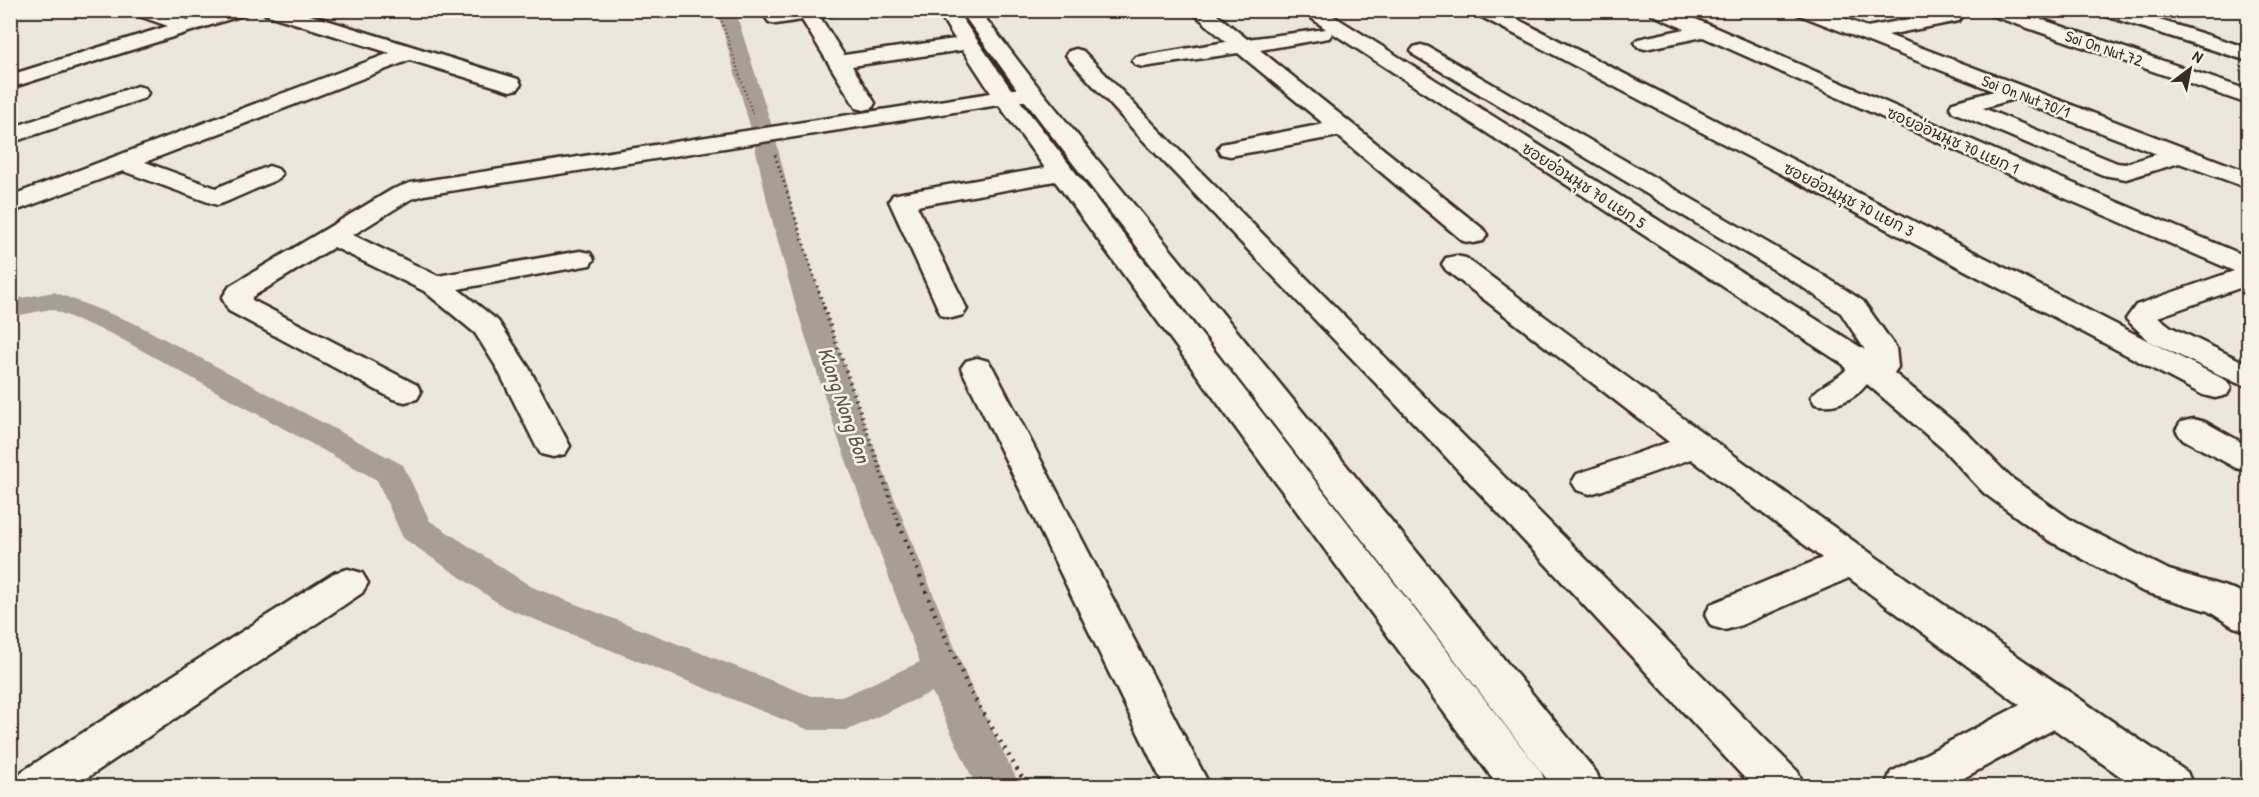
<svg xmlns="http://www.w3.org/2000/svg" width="2259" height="797" viewBox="0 0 2259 797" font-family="'Patrick Hand','Playpen Sans Thai',sans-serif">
<rect width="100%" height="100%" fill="#ece7dc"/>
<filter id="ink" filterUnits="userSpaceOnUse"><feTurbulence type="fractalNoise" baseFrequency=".0167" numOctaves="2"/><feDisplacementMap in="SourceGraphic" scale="12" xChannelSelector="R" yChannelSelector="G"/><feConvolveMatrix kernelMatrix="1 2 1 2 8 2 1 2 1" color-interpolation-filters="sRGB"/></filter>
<g filter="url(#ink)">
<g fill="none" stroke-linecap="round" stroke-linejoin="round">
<path fill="#a89f93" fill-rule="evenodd" d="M717,10H735L774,133L792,205L824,307L870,438L970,685L1020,786H976L932,692L848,730H809L504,607L403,538L377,480L114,335L51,309L10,317V300L54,292L134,323L403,465L430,521L532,587L811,696H844L920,662L838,438L796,307L768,205L752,133Z"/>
<g stroke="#3b2a1e" stroke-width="5">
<path id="minor" d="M131,10H161L188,20L217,10H248L246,14L10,88V75L168,26L133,14Z
M263,10H294L518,79L521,84L518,89L510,91L410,60L145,162L216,188L269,166L278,169L282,174L278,179L226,202L217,205L208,202L123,171L10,213V196L390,53L265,14Z
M787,10H839L837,14L820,17L844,55L955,39L937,10H956L1011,89H1017L960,10H979L1039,88L1596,772L1602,786H1552L1025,101H1020L1541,772L1547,786H1498L1055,181L917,206L967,309L963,315L952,318L941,315L889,201L893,195L902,193L1045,168L999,105L424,195L411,199L353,235L438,276L580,251L590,253L594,259L590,265L458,289L498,321L529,368L570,446L565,454L553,457L541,454L536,446L497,368L475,333L424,291L334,247L252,297V300L417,385L421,392L417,399L405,402L393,399L229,311L222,298L230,286L393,189L410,183L991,93L963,50L852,66L875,103L872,108L864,110L856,108L802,20L776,24L769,22L766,18L769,14Z
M1190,10H1211L1247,39L1326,29L1301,10H1324L1865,350L1841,313L1798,284L1414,55L1411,51L1414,47L1421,45L1428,47L1818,272L1863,301L1896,348L1898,367L1894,373L1966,432L2010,477L2074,522L2169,570L2236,590L2248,597V631L2234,627L2208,611L2142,591L2048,540L1984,493L1942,448L1867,384C1854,399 1836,409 1815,404L1811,397C1819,385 1834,382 1846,370L1844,365L1331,32L1332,34L1329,38L1260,50L1483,229L1487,235L1483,241L1473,243L1463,241L1338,136L1230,156L1221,154L1218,149L1221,144L1324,124L1238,53L1143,67L1136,65L1132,61L1136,57L1226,42Z
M1474,10H1499L2227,381L2231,388L2227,395L2215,398L2203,395L1476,14Z
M1649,10H1675L2027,164L2248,257V285L2158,317L2171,327L2248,364V386L2237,383L2149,341L2126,319L2136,305L2234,271L2009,174L1703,37L1645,49L1638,47L1635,43L1638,39L1685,29L1651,14Z
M1795,10H1823L1867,27L1952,11L1959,13L1962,17L1959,21L1888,35L2248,172V188L2179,163L2126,179L2103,175L1953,112L1950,107L1953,102L1994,91L1797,14ZM2014,99L2157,154L2125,164L2117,163L1983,108Z
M1985,10H2014L2248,90V104L1987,14Z
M2098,10H2128L2248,48V61L2100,14Z
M1076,49L1083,51L1157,128L1798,772L1804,786H1752L1433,443L1141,138L1069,59L1066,55L1069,51Z
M137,86L145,88L148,93L145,98L10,143V128Z
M1456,256L1466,258C1702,435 1942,607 2187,772L2193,786H2134L2054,729L1949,786H1885L1891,772L2020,705L1849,578L1739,626L1725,630L1711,626L1705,615L1711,604L1822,558L1691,459L1603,490L1590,494L1577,490L1572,482L1577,474L1669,442L1446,270L1442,264L1446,258Z
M977,358L988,361L993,368L1210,786H1164L961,368L966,361Z
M2193,419L2205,422L2248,446V471L2236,468L2181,438L2176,430L2181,422Z
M348,569L362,573L368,583L362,593L75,786H15L21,772L334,573Z"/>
</g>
<path stroke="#3b2a1e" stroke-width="2" stroke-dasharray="1 3" stroke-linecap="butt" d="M718,10L753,115"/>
<path stroke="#3b2a1e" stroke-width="3" stroke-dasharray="1.5 4" stroke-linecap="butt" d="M775,155L825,310"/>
<path stroke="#3b2a1e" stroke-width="4" stroke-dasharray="1.5 4.5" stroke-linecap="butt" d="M824,308L900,526"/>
<path stroke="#3b2a1e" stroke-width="4.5" stroke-dasharray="2 6" stroke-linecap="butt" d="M899,524L935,614L970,691L1027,786"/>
<use href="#minor" fill="#f7f3e8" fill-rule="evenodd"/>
</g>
</g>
<g text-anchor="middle" stroke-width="5" stroke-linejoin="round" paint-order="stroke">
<g font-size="16" fill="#3b2a1e" stroke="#f7f3e8">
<text transform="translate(2104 48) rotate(19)" y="6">Soi On Nut 72</text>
<text transform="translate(2026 96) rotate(21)" y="6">Soi On Nut 70/1</text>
<text transform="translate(1953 140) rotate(24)" y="6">ซอยอ่อนนุช 70 แยก 1</text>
<text transform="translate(1584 185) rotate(33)" y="6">ซอยอ่อนนุช 70 แยก 5</text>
<text transform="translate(1849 199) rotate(27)" y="6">ซอยอ่อนนุช 70 แยก 3</text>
</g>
<g font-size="21" font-style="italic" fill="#615347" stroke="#f7f3e8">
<text transform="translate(844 405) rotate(71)" y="7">Klong Nong Bon</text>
</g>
</g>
<rect width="2259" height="797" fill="none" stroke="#f7f3e8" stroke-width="36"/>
<rect x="18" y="18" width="2223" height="761" fill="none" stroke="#3b2a1e" stroke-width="2" filter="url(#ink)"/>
<g transform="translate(2190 69) rotate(32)" stroke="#f7f3e8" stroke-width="4.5" paint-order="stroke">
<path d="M0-4.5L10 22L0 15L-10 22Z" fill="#3b2a1e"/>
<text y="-9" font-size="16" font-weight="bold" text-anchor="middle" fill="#3b2a1e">N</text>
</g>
</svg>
